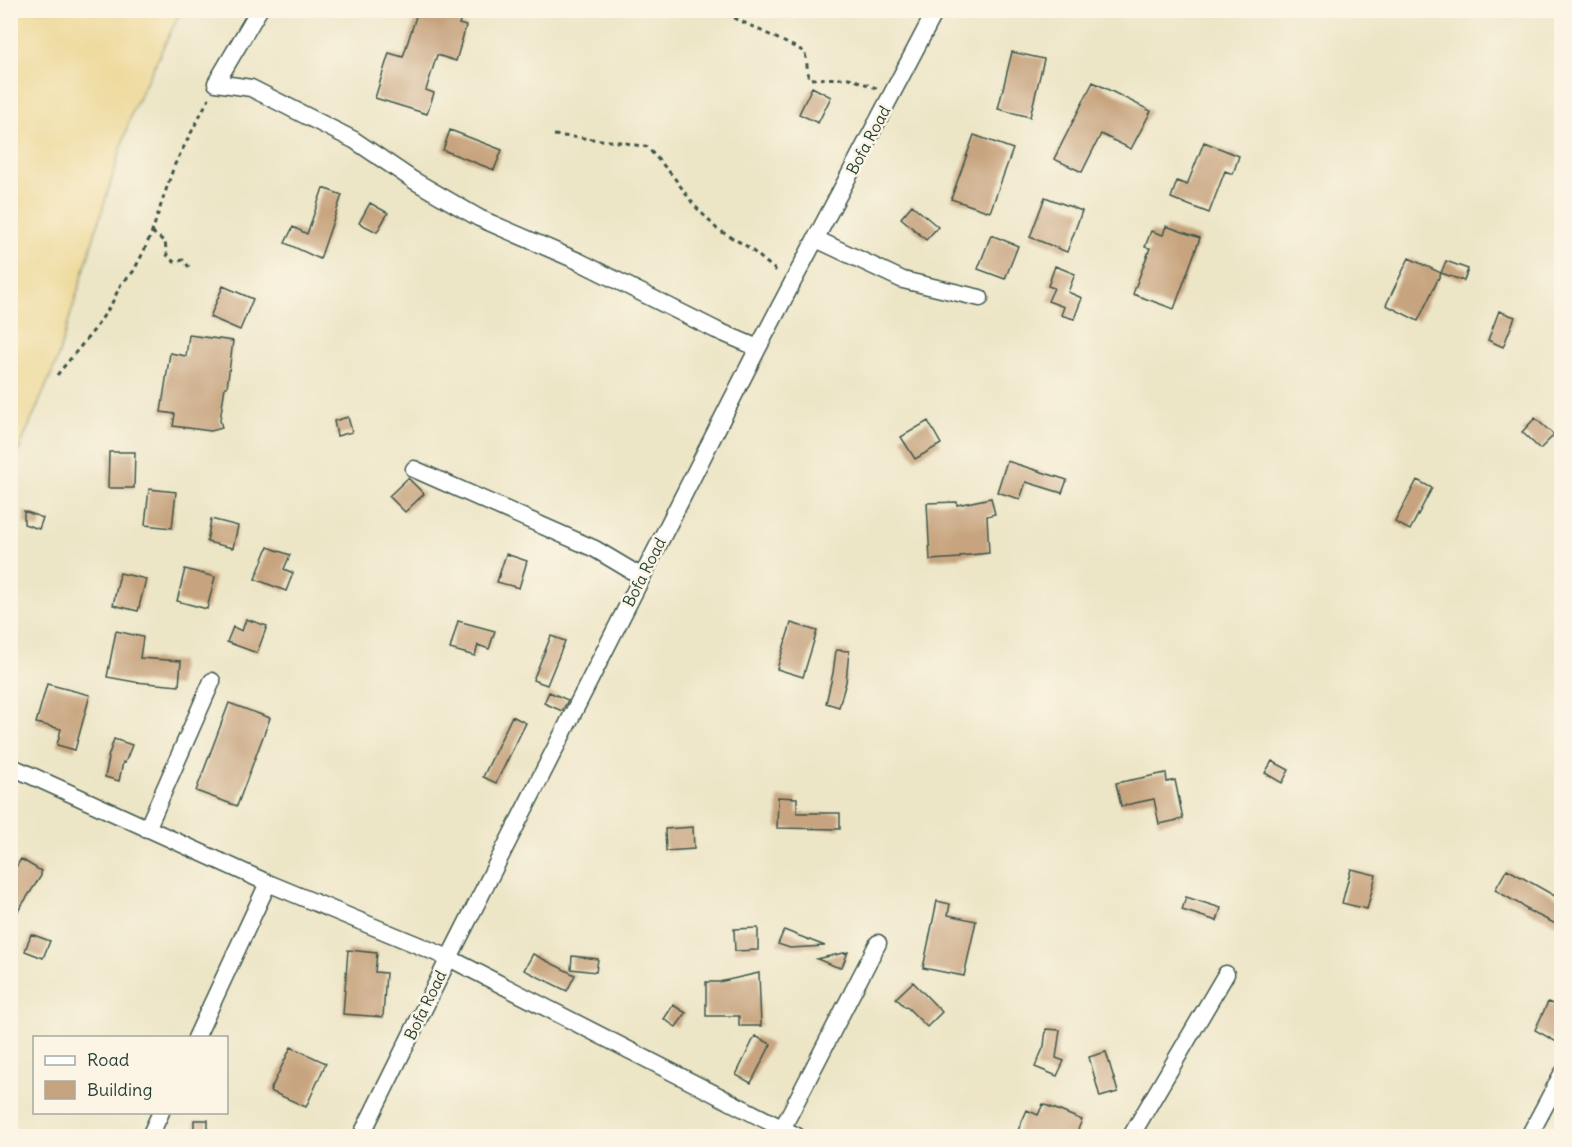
<svg xmlns="http://www.w3.org/2000/svg" width="1572" height="1147" viewBox="0 0 1572 1147" font-family="Delius,sans-serif">
<rect width="100%" height="100%" fill="#fcf5e5"/>
<filter id="ink" filterUnits="userSpaceOnUse"><feTurbulence type="fractalNoise" baseFrequency=".0167" numOctaves="2"/><feDisplacementMap in="SourceGraphic" scale="12" xChannelSelector="R" yChannelSelector="G"/><feConvolveMatrix kernelMatrix="1 2 1 2 8 2 1 2 1" color-interpolation-filters="sRGB"/></filter>
<filter id="wash" filterUnits="userSpaceOnUse"><feTurbulence type="fractalNoise" baseFrequency=".008" numOctaves="4" result="noise"/><feDisplacementMap in="SourceGraphic" scale="24" xChannelSelector="R" yChannelSelector="G"/><feGaussianBlur stdDeviation="1.35" result="paint"/><feColorMatrix in="noise" values="0 0 0 0 0 0 0 0 0 0 0 0 0 0 0 0 0 1.4 0 .05"/><feComposite in="paint" operator="in"/></filter>
<g filter="url(#wash)">
<rect width="100%" height="100%" fill="#ece5c6"/>
<path fill="#eeda9e" stroke="#868c69" stroke-width="1.5" d="M11,10L181,11L132,112L56,363L11,468Z"/>
<g id="blocks">
<path fill="#c7a47f" d="M418,10H463L459,24L466,26L456,61L437,55L426,90L434,93L427,114L375,98L389,53L403,57Z
M1012,52L1044,59L1030,117L998,109Z
M1093,82L1151,111L1131,149L1101,134L1082,172L1054,159Z
M812,87L831,97L818,123L799,114Z
M450,130L502,150L494,170L443,150Z
M974,135L1013,149L990,212L951,199Z
M1204,142L1239,156L1233,174L1225,171L1209,213L1171,198L1177,181L1187,185Z
M323,188L342,195L320,259L285,243L293,227L307,234Z
M1045,197L1082,211L1067,252L1030,237Z
M370,203L388,213L377,232L359,223Z
M912,205L938,227L926,240L901,218Z
M1166,226L1200,238L1174,309L1133,294L1150,248L1145,247L1151,231L1163,235Z
M991,235L1018,246L1005,279L978,269Z
M1409,258L1441,273L1418,321L1386,305Z
M1446,261L1468,269L1464,281L1441,273Z
M1055,266L1075,274L1068,292L1082,298L1074,319L1061,315L1064,307L1048,301L1054,288L1048,286Z
M223,286L253,299L240,330L210,317Z
M1499,311L1515,317L1503,347L1488,340Z
M189,335L233,341L227,387H225L220,420L222,428L211,431L173,426L175,414L161,412L170,353L186,356Z
M348,417L352,432L337,436L334,421Z
M1535,418L1554,435L1540,449L1522,432Z
M928,421L941,444L915,459L901,437Z
M109,452H135L134,488H108Z
M1007,461L1067,480L1062,493L1026,482L1020,499L997,492Z
M408,478L424,494L405,512L389,496Z
M1417,480L1432,488L1410,530L1395,522Z
M149,489L176,492L172,528L145,525Z
M991,498L995,514L987,516L989,553L960,556V558L930,560L927,503L957,502V505Z
M24,511L43,518L39,529L24,524Z
M211,519L238,526L233,548L207,542Z
M268,547L290,555L284,569L293,573L286,591L255,579Z
M506,554L527,561L519,588L497,582Z
M185,569L215,577L207,609L177,601Z
M120,573L146,579L138,611L113,605Z
M246,619L267,626L257,653L227,642L233,627L242,631Z
M458,621L495,631L489,649L478,645L475,656L450,649Z
M791,623L817,631L803,677L777,669Z
M116,631L143,637L140,658L181,661L179,686L135,682L107,677Z
M551,636L565,641L547,685L533,680Z
M836,650L849,651L846,682L839,707L826,703L833,673Z
M47,684L90,695L75,750L57,745L61,729L36,723Z
M549,692L568,700L562,711L544,703Z
M229,703L270,718L237,806L196,791Z
M512,716L526,723L496,783L483,777Z
M114,739L132,745L125,763L123,762L119,781L105,777L109,758L108,757Z
M1272,761L1289,770L1282,783L1265,773Z
M1166,773L1167,782L1175,780L1183,819L1159,824L1154,799L1121,806L1116,783Z
M778,797L797,798V813H840V829L777,828Z
M693,827L694,849L666,851L665,829Z
M21,859L41,871V876L10,923V876Z
M1351,869L1376,875L1367,909L1342,903Z
M1507,869L1562,900V927L1527,910L1528,909L1495,890Z
M1186,897L1221,908L1217,921L1182,910Z
M937,901L950,904L948,915L976,921L964,976L923,968Z
M758,928V950L735,951L734,929Z
M784,930L825,946L790,948L778,944Z
M31,934L50,941L43,958L25,951Z
M348,950L377,953L375,972L386,973L383,1017L343,1014Z
M848,952L842,967H837L817,959Z
M533,954L575,975L567,991L524,970Z
M572,956L598,959L596,972L571,969Z
M759,973L761,1026H739V1016H706V982H719Z
M913,982L942,1012L927,1027L906,1006L905,1007L896,998Z
M1548,1002L1562,1008V1045L1535,1030Z
M673,1005L686,1013L676,1027L664,1019Z
M1046,1029L1060,1030L1056,1058L1064,1061L1057,1076L1035,1067L1044,1046Z
M755,1036L771,1044L751,1083L736,1075Z
M291,1047L326,1063L306,1107L270,1091Z
M1106,1052L1118,1092L1100,1097L1089,1057Z
M1043,1104L1082,1120L1075,1137H1015L1027,1110L1038,1115Z
M194,1120H208V1137H194Z"/>
</g>
</g>
<g filter="url(#ink)">
<use href="#blocks" fill-opacity="0" stroke="#3e564a" stroke-width="1.5"/>
<g fill="none" stroke-linecap="round" stroke-linejoin="round">
<g stroke="#3e564a" stroke-width="19">
<path id="minor" d="M259,10L216,83L251,88L354,140L413,180L479,218L578,261L716,330L758,348
M816,239L903,280L980,298
M414,469L595,549L642,577
M10,766L268,883L449,958L797,1136
M147,829L212,681
M196,1038L268,883
M782,1129L878,943
M150,1136L161,1112
M361,1136L449,958L758,348L936,10
M1131,1136L1226,974
M1529,1136L1562,1074"/>
</g>
<path stroke="#3e564a" stroke-width="3" stroke-dasharray="4.5 4.5" stroke-linecap="butt" d="M718,10L805,52L809,79L849,78L879,89
M554,135L620,142L647,147L673,176L694,205L717,229L748,247L779,273
M152,232L165,242L167,255L174,262L183,260L189,267
M57,375L94,330L111,305L121,284L133,272L143,253L152,232L174,166L210,96"/>
<use href="#minor" stroke="#fff" stroke-width="16"/>
</g>
</g>
<g text-anchor="middle" stroke-width="5" stroke-linejoin="round" paint-order="stroke">
<g font-size="16" fill="#1f3d34" stroke="#fcf5e5">
<text transform="translate(868 140) rotate(-62)" y="6">Bofa Road</text>
<text transform="translate(644 572) rotate(-63)" y="6">Bofa Road</text>
<text transform="translate(425 1005) rotate(-64)" y="6">Bofa Road</text>
</g>
</g>
<rect width="1572" height="1147" fill="none" stroke="#fcf5e5" stroke-width="36"/>
<rect x="33" y="1036" width="195" height="78" fill="#fcf5e5" stroke="#a4ab9e" stroke-width="1.5"/>
<rect x="45" y="1056" width="30" height="9" fill="#ffffff" stroke="#a4ab9e" stroke-width="1.5"/>
<text x="87" y="1066" font-size="18" fill="#1f3d34">Road</text>
<rect x="45" y="1081" width="30" height="18" fill="#c7a47f" stroke="#a4ab9e" stroke-width="1.5"/>
<text x="87" y="1096" font-size="18" fill="#1f3d34">Building</text>
</svg>
